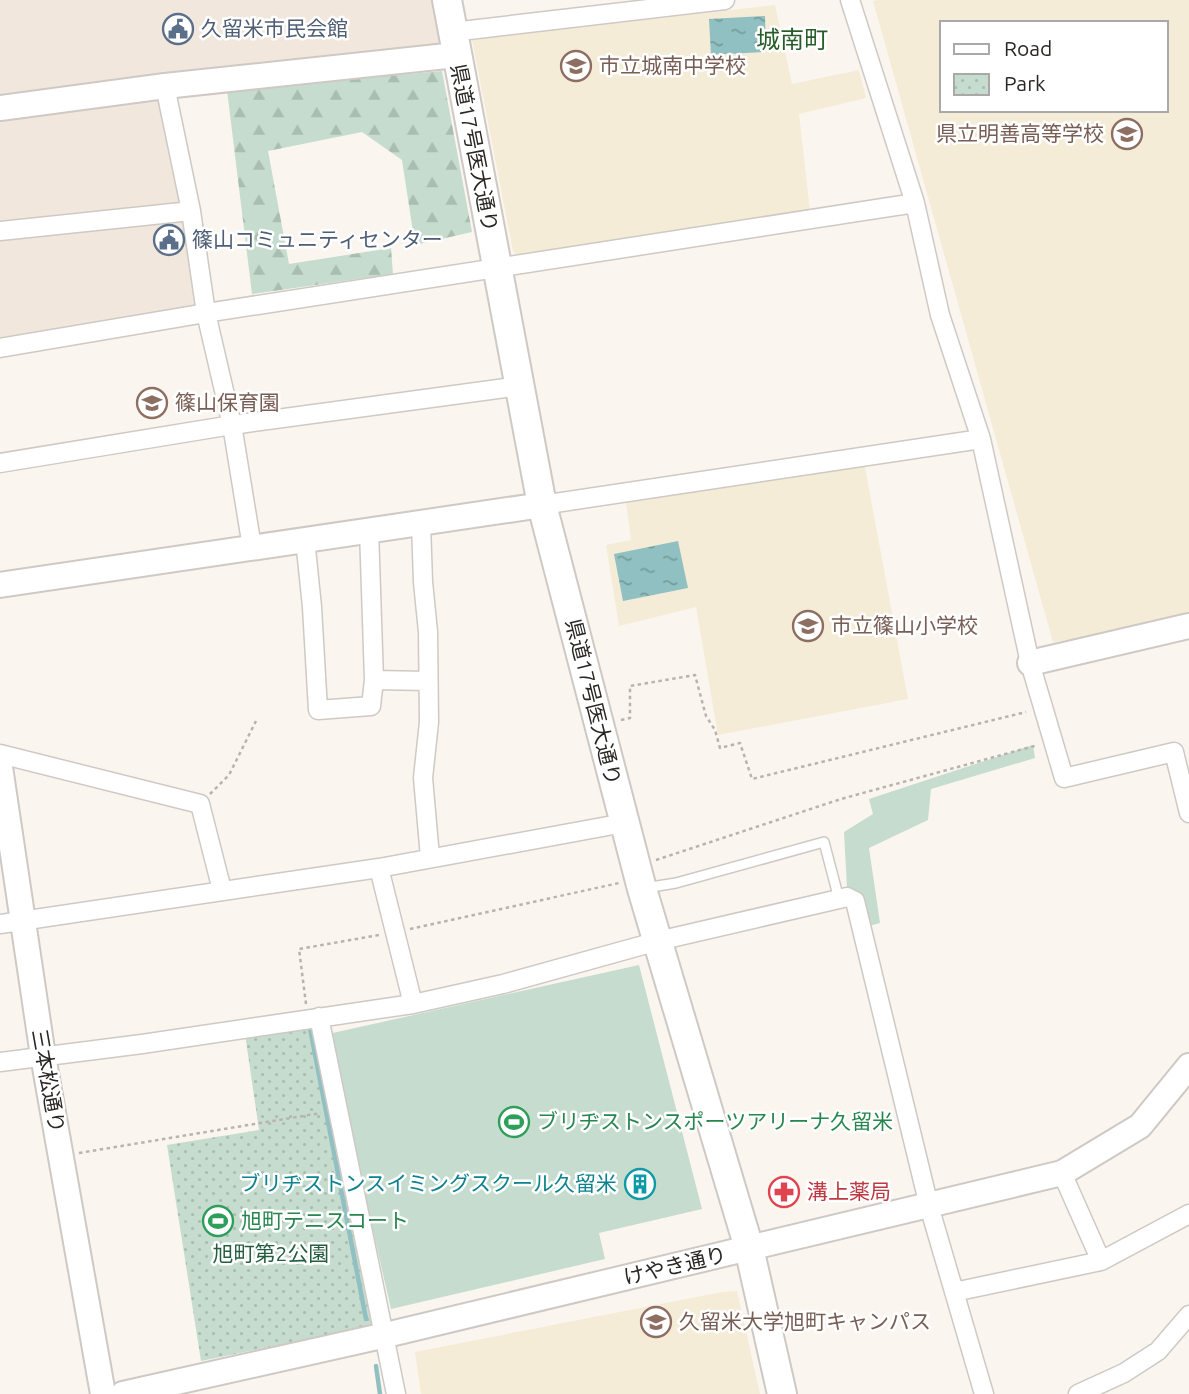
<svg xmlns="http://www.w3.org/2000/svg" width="1189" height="1394" viewBox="0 0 1189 1394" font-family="Ubuntu,'Noto Sans JP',sans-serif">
<defs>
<pattern id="forest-firs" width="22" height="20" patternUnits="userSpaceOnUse" patternTransform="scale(1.75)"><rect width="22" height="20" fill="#c6dcce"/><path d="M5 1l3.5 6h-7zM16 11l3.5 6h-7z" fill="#aabdb1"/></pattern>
<pattern id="park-dots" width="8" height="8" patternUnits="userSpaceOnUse" patternTransform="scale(1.75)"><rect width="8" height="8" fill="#c6dcce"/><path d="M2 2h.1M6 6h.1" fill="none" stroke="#aabdb1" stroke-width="1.8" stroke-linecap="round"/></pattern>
<pattern id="water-ripples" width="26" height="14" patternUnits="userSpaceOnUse" patternTransform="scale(1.75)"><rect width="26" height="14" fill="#90c0c1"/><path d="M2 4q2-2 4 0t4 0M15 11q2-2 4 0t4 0" fill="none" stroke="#769c9d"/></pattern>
</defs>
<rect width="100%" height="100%" fill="#fbf5ef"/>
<path fill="#f2e7dc" d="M0,0H438L446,48L0,99Z
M159,95L183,203L0,225V113Z
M186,217L198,306L0,338V237Z"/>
<path fill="#f4ecd6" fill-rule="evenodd" d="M878,0H1189V623L1053,642L873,1ZM942,23H1166V110H942Z
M775,5L792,84L859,70L866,98L799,114L810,211L518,257L513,251L472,40Z
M864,462L908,699L718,735L696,607L619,626L606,545L631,540L626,502Z
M737,1291L760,1394H421L415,1352L722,1292Z"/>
<path fill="#c6dcce" d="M1033,745L1035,758L931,789L928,820L869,848L880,923L869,926L861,899L847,888L844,832L873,814L869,799Z
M639,965L702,1209L599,1233L605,1259L391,1309L328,1034Z"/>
<path fill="url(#forest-firs)" d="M442,71L472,232L415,245L402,160L362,132L268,151L289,264L391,248L393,274L252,294L227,90Z"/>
<path fill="url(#park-dots)" d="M313,1023L373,1326L201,1361L167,1145L259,1130L245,1034Z"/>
<path fill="url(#water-ripples)" d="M765,16L766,52L711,55L709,19Z
M678,541L688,588L623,601L614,554Z"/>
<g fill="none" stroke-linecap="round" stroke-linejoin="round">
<path stroke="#90c0c1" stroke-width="4.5" d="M309,1023L366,1319
M376,1366L380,1394"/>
<g stroke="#cec9c4" stroke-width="12">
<path id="lane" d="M645,888L676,883L824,842L839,899"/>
</g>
<g stroke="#cec9c4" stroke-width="21">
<path id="street" d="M850,0L915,203L940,315L981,439L1030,663L1064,778L1174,752L1189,813
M452,32L725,0
M165,86L191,211L206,313L232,425L252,547
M0,231L191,211
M0,348L206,313L915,203
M0,463L232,425L520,386
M542,505L981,439
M421,523L423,582L428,632L429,722L423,778L430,857
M369,530L374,680L428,681
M305,539L312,607L318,710L371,706L374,680
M0,754L200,804L222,890
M379,868L413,1004
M0,924L379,868L624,823
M319,1017L396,1394
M0,1062L142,1044L413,1004L503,984L658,941L839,899L847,897L855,901L929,1206L984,1394
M1062,1173L1101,1261
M954,1292L1101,1261L1189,1214
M1078,1394L1124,1373L1158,1351L1189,1315"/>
</g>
<g stroke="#cec9c4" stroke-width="28">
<path id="secondary" d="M0,108L165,86L456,55
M0,585L542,505
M1030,663L1189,626
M0,767L43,1056L103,1394
M123,1394L386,1335L1062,1173L1140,1126L1189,1066"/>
</g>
<g stroke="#cec9c4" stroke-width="32">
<path id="primary" d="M447,0L542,505L642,889L749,1248L782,1394"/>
</g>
<path stroke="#b8b3ae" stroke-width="2.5" stroke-dasharray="3.5 3.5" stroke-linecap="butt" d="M621,720L630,718V686L695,675L706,716L715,730L720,748L740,743L752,779L1026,712
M210,794L229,775L256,721
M656,860L841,799L1038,745
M410,929L619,883
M306,1004L299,949L379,935
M79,1153L321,1113"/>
<use href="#lane" stroke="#fff" stroke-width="9"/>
<use href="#street" stroke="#fff" stroke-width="18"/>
<use href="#secondary" stroke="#fff" stroke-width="24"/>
<use href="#primary" stroke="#fff" stroke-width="28"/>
</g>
<defs>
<g id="civic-ring" transform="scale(1.575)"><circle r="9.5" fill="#fff" stroke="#5c6f8a" stroke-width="1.5"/><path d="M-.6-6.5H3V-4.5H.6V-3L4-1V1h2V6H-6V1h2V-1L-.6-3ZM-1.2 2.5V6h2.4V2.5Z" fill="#5c6f8a"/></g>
<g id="school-ring" transform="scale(1.575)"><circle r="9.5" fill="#fff" stroke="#8d6e63" stroke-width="1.5"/><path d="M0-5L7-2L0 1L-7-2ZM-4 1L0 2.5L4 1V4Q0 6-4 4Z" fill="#8d6e63"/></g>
<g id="stadium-ring" transform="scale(1.575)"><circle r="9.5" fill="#fff" stroke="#2e9e5b" stroke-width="1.5"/><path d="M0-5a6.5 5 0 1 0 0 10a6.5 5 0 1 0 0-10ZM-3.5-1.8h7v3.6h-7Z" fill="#2e9e5b"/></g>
<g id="building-ring" transform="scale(1.575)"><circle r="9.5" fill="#fff" stroke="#0f9aa8" stroke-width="1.5"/><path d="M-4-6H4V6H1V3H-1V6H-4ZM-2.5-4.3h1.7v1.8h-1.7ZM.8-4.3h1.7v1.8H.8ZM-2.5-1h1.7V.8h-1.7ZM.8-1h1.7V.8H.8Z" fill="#0f9aa8"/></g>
<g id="pharmacy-ring" transform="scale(1.575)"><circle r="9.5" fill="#fff" stroke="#e0444e" stroke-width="1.5"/><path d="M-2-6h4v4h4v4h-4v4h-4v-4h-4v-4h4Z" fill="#e0444e"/></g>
<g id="university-ring" transform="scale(1.575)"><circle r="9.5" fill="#fff" stroke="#8d6e63" stroke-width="1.5"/><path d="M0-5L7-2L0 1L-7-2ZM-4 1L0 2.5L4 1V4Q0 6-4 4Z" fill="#8d6e63"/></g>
</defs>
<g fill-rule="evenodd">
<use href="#civic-ring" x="178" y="29"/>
<use href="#school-ring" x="576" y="66"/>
<use href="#school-ring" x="1127" y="134"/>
<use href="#civic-ring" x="169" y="240"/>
<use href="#school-ring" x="152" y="403"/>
<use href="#school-ring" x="808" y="626"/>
<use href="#stadium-ring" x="514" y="1122"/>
<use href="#building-ring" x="640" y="1184"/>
<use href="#pharmacy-ring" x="784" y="1192"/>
<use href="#stadium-ring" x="218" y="1221"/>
<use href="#university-ring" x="656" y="1322"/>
</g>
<g text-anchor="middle" stroke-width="5" stroke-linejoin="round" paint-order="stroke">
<g font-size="21" fill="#4e5e75" stroke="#fff" text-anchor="start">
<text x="201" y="36">久留米市民会館</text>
<text x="192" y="247">篠山コミュニティセンター</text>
</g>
<g font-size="21" fill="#785e54" stroke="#fff" text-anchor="start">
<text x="599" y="73">市立城南中学校</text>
<text x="1104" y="141" text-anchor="end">県立明善高等学校</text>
<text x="175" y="410">篠山保育園</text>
<text x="831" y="633">市立篠山小学校</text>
<text x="679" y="1329">久留米大学旭町キャンパス</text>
</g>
<g font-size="21" fill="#2a2825" stroke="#fff">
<text transform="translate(474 148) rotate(79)" y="7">県道17号医大通り</text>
<text transform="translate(593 702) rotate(76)" y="7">県道17号医大通り</text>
<text transform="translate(48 1081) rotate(80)" y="7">三本松通り</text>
<text transform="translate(675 1266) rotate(-13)" y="7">けやき通り</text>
</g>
<g font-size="21" fill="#27864d" stroke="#fff" text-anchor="start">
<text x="537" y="1129">ブリヂストンスポーツアリーナ久留米</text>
<text x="241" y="1228">旭町テニスコート</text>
</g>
<g font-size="21" fill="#0d838f" stroke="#fff" text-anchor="end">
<text x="617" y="1191">ブリヂストンスイミングスクール久留米</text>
</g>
<g font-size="21" fill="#be3a42" stroke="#fff" text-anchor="start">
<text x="807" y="1199">溝上薬局</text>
</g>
<g font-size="21" fill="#245e3f" stroke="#fff">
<text x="271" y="1261">旭町第2公園</text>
</g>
<g font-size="24" fill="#285d29" stroke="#fff">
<text x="792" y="48">城南町</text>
</g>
</g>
<rect x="940" y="21" width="228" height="91" fill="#ffffff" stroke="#aaa9a8" stroke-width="2"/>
<rect x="954" y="44" width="35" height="10" fill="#ffffff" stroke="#aaa9a8" stroke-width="2"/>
<text x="1004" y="56" font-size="21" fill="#2a2825">Road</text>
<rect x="954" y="74" width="35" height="21" fill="url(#park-dots)" stroke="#aaa9a8" stroke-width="2"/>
<text x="1004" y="91" font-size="21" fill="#2a2825">Park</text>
</svg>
